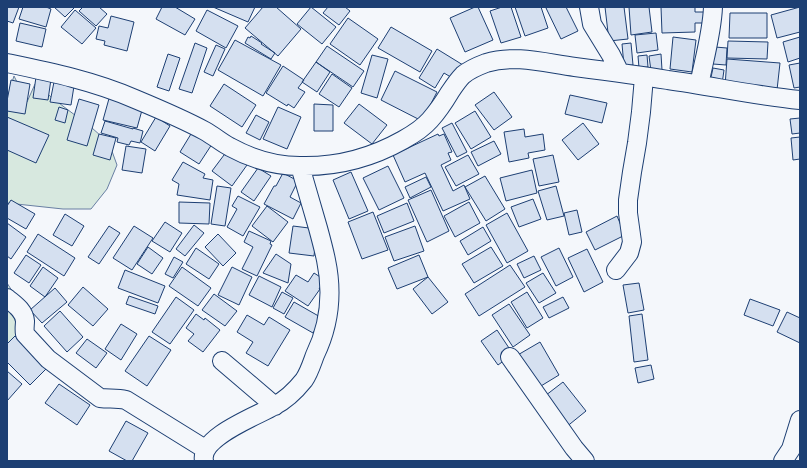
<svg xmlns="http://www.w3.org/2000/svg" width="807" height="468" viewBox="0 0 807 468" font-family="'Source Sans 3',sans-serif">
<rect width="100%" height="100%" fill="#f4f7fb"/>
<path fill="#d7e8df" stroke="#687fa3" d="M14,76L27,102L35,84H37L51,97L92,128L109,143L117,165L107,189L91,209H63L7,203V94L8,95Z
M7,283L16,297L20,320L18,343L7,352Z"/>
<path fill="#d5e0f0" stroke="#1d3f73" d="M7,7H19L13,23L7,21Z
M23,7H46L51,9L46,27L19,19Z
M54,7H75L65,17Z
M83,7H99L107,14L96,26L79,11Z
M162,7H175L195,19L185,35L156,19Z
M213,7H255L248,22Z
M263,7H276L301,29L278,56L245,28Z
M311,7L336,27L322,44L297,24Z
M328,7H345L350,11L339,25L323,13Z
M475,7H478L493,40L465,52L450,18Z
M502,7H511L521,37L501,43L490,11Z
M515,7H541L548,28L525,36Z
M549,7H566L578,31L561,39L546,8Z
M605,7H624L628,39L609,41Z
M629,7H649L652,32L631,35Z
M661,7H695V12H706V23H695V32L662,33Z
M800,7V32L777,38L771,15Z
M75,10L96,28L82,44L61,27Z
M207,10L238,26L226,48L196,31Z
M730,13H767V38H729Z
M111,16L134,22L127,51L104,45L105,41L96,39L99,26L108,28Z
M348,18L378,39L360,65L330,44Z
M20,23L46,29L42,47L16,41Z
M391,27L432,51L420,72L378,48Z
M656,33L658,50L637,53L635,35Z
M251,36L262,43L261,44L275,53L271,59L245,43L248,37L250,38Z
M673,37L696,40L692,72L670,69Z
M800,37V58L788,62L783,42Z
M235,40L281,65L263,96L218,70Z
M728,41L768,42L767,59L727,58Z
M195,43L207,48L192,93L179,89Z
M631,43L633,65L624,66L622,44Z
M216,45L225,49L213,76L204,72Z
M327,46L364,71L353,87L316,62Z
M715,47L727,48L726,65L713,64Z
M437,49L463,65L454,79L444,73L435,88L419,78Z
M168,54L180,58L169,91L157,87Z
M661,54L662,70L651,71L649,56Z
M372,55L388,59L377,98L361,93Z
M647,55L648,67L639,68L638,56Z
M727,59L780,63L777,90L725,86Z
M316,62L330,72L317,92L302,82Z
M800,63V87L794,88L789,65Z
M283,66L304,80L298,88L305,92L294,108L288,104L287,106L266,93Z
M713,68L724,70L722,84L710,82Z
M395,71L437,92L422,121L381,100Z
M332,74L352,88L339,107L319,94Z
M36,77L51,79L48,100L33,98Z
M11,80L30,84L25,114L7,111V101Z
M54,82L74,86L71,105L50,102Z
M224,84L256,105L242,127L210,106Z
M494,92L512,117L494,130L475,105Z
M110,95L144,103L137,128L103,120Z
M570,95L607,103L602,123L565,114Z
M79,99L99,105L87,146L67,140Z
M314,104L333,105V131H314Z
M359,104L387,125L372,144L344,123Z
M59,107L68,110L65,123L55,120Z
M278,107L301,117L287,149L263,139Z
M475,111L491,137L471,149L455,123Z
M256,115L269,122L260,140L246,133Z
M7,117L49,135L36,163L7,150Z
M156,117L170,126L155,151L141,142Z
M800,118V133L792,134L790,119Z
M105,121L133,129V128L143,131L140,143L131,141L129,145L117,142L118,138L101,133Z
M452,123L467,152L457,157L442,128Z
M583,123L599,144L578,160L562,140Z
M194,129L214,141L199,164L180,152Z
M524,129L525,137L543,134L545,150L528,153L529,158L509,162L504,132Z
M99,134L116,138L110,160L93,155Z
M438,134L439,136L444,134L452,152L448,153L451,160L441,165L453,191L464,185L470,199L443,211L425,173L405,182L393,155Z
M800,137V159L793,160L791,138Z
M494,141L501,154L478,166L471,152Z
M126,146L146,149L142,173L122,170Z
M227,151L247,165L232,186L212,171Z
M468,155L479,174L456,186L445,167Z
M553,155L559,182L539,186L533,159Z
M183,162L205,174L203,178L213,180L210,200L177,195L179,184L172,180Z
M388,166L404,198L379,210L363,178Z
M258,168L271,176L254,201L241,192Z
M532,170L537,193L506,201L500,178Z
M351,172L368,211L349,219L333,180Z
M283,173L298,181L290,197L301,203L293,219L264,204L274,186H276Z
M485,176L505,209L486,221L465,187Z
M426,177L431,187L410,198L405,187Z
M217,186L231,188L225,226L211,224Z
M556,186L564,216L547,220L538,191Z
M431,190L449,231L427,242L408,200Z
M238,196L260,207L243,236L227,227L237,209L232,206Z
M533,199L541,219L519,227L511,207Z
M11,200L35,214L26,229L7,218V206Z
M179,202L210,203L209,224L179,223Z
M469,202L480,223L455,237L444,216Z
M407,203L414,221L384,233L377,216Z
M267,206L288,222L273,242L252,226Z
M577,210L582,232L569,235L564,213Z
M373,212L388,250L362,259L348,222Z
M507,213L528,251L507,263L486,225Z
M65,214L84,226L72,246L53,235Z
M617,216L625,235L595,250L586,232Z
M165,222L182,233L170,252L152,241Z
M7,223L26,237L11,259L7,256Z
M194,225L204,233L185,256L176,249Z
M109,226L120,233L99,264L88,257Z
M134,226L153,238L132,270L113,258Z
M293,226L317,229L314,256L289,253Z
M415,226L424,251L394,261L385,237Z
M483,227L491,241L468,255L460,241Z
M249,231L271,241L270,244L272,245L257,276L242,269L253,247L244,242Z
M38,234L75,258L64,276L27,252Z
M218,234L236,253L223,266L205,247Z
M148,247L163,258L152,274L137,264Z
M491,247L503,266L474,283L462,264Z
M196,248L219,264L209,279L186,264Z
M559,248L573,277L556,286L541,257Z
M587,249L603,282L584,292L568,258Z
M276,254L291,264L288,283L263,273Z
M26,255L41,265L29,283L14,273Z
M419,255L428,277L397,289L388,268Z
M534,256L541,270L524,278L517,264Z
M174,257L183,262L173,278L165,274Z
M510,265L525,287L479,316L465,294Z
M43,267L58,278L45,297L30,286Z
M182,267L211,288L198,306L169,286Z
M232,267L252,277L239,305L218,295Z
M125,270L165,286L158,303L118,288Z
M314,273L325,280L319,289H320L308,306L285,291L296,275L308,282Z
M543,273L556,293L539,303L526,283Z
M259,276L281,287L272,307L249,295Z
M428,277L448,302L432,314L413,289Z
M639,283L644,310L628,313L623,285Z
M83,287L108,309L93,326L68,305Z
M55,288L67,302L42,323L30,310Z
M282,292L293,298L284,314L273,308Z
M527,292L543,318L527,328L511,302Z
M214,294L237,311L225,326L202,310Z
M129,296L158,306L155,314L126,304Z
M176,297L194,310L170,344L152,332Z
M563,297L569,308L549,318L543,307Z
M750,299L780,310L773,326L744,315Z
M294,302L322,318L313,333L285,317Z
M509,304L530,335L513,347L492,315Z
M60,311L83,337L67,352L44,326Z
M787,312L800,318V343L777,332Z
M196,314L204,320L205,318L220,330L203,352L188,341L194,334L186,328Z
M642,314L648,360L634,362L629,316Z
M247,315L264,325L269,317L290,330L268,366L246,353L253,342L237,332Z
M121,324L137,334L121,360L105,349Z
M497,330L513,354L498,365L481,341Z
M15,336L46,369L30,385L7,362V344Z
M149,336L171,350L147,386L125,371Z
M87,339L107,353L96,368L76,353Z
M540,342L559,375L536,389L516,356Z
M651,365L654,379L638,383L635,368Z
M7,371L22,384L7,401Z
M563,382L586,411L565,428L541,399Z
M59,384L90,405L77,425L45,403Z
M126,421L148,433L132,461H127L109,451Z"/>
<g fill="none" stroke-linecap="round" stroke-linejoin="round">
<g stroke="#1d3f73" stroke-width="20">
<path id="minor" d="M589,7L592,24L611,55L620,73
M7,63C50,72 94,81 135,99C159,109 183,119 205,131C214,136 222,143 230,147C252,159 276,166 300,166C337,167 371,158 403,140C412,135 423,128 430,120C438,111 444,102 450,92C454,86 458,80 463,75C469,70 478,66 486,63C515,54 545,63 575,67C606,71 637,75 668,80C712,86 756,96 800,100
M699,85C704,60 712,33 713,7
M616,270L629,253L632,242L628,213V200L632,172L637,143L641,112L644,77
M7,298C14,304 24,310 25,321C25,325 24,329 25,334L48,359L100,398C109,399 117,398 126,400L205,449
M510,357L574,448L585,461
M222,361L275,406
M204,461C199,437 257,416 274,406C286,400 296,390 304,380C309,373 312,363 315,355C329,326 333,293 326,260C324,250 321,239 318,228C312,207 306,187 300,166
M783,461L791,449L800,420"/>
</g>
<use href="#minor" stroke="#f4f7fb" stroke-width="18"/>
</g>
<rect width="807" height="468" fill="none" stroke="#1d3f73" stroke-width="16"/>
</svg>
